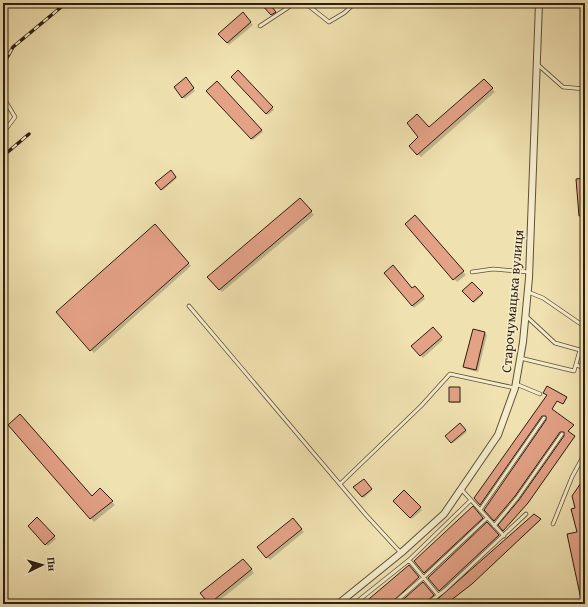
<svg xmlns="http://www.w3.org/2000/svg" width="588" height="607" viewBox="0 0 588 607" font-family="'Gentium Book Plus',serif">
<rect width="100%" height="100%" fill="#f0e1b0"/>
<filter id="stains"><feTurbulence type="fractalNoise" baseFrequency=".005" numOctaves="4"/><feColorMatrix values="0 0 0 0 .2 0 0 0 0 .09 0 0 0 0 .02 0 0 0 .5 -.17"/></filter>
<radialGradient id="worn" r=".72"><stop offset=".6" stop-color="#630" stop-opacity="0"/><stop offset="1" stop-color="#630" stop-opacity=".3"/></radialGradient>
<path fill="#0003" d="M258,3H268L277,13L273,16L265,6L263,8Z
M243,14L253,25L229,45L220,34Z
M238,71L274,110L268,115L233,77Z
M484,80L495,92L421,157L410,146Z
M188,81L195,91L185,99L183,97Z
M217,82L263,132L253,140L208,91Z
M585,141V218L583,219L580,216L585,179L582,142Z
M171,171L177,178L163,190L157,183Z
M303,202L314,215L222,292L209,277Z
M418,219L466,275L457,282L406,224Z
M158,229L191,266L94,353L91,350Z
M472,283L483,295L474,303L464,291Z
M415,287L425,299L414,308L412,305L413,289Z
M3,318L8,323L3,327Z
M433,328L443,340L423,358L413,346Z
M485,333L487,335L478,372L466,369L464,367Z
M548,387L567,398L564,404L558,400L551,410L573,426L568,432L575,437L528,503L504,530L500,525L520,500L566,436L564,431L560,432L515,496L495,520L485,510L548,420L546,415L542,416L481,504L475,498L548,395Z
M459,388L461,403H451L450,402Z
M460,424L467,432L453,443L446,436Z
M9,425L92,497L100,489L115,505L94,522Z
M364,480L372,490L364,498L355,487Z
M404,492L422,510L412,519L394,501Z
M473,508L483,518L425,573L415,561Z
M534,515L541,520L472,584L447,604H433Z
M37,518L56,539L48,546L29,526Z
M296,522L304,532L270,560L267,557Z
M487,523L499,536L440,591L429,578Z
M246,563L254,573L215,604H211L202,593Z"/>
<path fill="#e3a186" stroke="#2d1e0f" d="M260,3H269L276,12L271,15Z
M243,12L251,22L227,43L218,34Z
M238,70L273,107L266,114L231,77Z
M186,77L194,88L182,98L174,87Z
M484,79L493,88L417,155L409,146L418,137L407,123L417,114L429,127Z
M217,81L262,130L251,139L206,91Z
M171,170L176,177L161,190L155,183Z
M585,178V216H579L576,179Z
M300,198L312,211L219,290L207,277Z
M415,215L464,271L453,280L405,224Z
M155,224L189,263L90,351L56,312Z
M393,265L412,288L415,286L424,296L412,306L384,273Z
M472,282L483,293L473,302L462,291Z
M433,327L442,337L420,356L411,346Z
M473,329L485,332L476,370L463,367Z
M547,386L567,397L563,404L557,401L552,409L574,425L568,431L575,436L528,503L503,531L498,525L519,500L564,436V432H560L515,496L494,521L484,510L546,420V416H542L480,505L474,498L547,395L543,393Z
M449,387H460V402H449Z
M20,414L92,496L100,488L113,501L90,519L8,425Z
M460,423L466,430L451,443L445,436Z
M585,477V604H582L567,534L577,532L571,509L575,508L572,496Z
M364,479L372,489L362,497L353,487Z
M404,490L421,507L410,518L393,501Z
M473,506L483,518L424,573L414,561Z
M534,514L541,519L472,584L446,604H432Z
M37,517L55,536L45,545L28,526Z
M293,518L302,529L266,558L257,547Z
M487,522L499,535L439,591L428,578Z
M243,559L252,569L209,604L200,593Z
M409,565L419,577L390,604H363Z
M423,582L434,595L424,604H398Z"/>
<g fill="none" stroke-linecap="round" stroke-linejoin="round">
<g stroke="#5e4f37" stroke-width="4.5">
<path id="service" d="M305,3L329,22L344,13L355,3
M260,26L295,3
M537,64L563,87L585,89
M3,97L15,117L3,133
M472,272L493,269L529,272
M528,292L543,298L585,327
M189,306L366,515L401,553
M520,358L574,371L580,350L555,343L526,316
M576,365L585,368
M516,384L540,394
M340,484L421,406L450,374L515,388
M461,489L504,536
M480,510L544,418
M553,524L572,477L585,453
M494,526L517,498L562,434
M409,560L438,595
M354,604L409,560L471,500
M393,604L423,578L487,518
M427,604L445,590L526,514"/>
</g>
<g stroke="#5e4f37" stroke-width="8">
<path id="minor" d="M338,604L401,553L444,514L498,435L515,388L523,342L529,278L539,3"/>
</g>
<use href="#service" stroke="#f5eccc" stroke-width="3"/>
<use href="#minor" stroke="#f5eccc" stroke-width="6"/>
<g stroke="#2d1e0f" stroke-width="3.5">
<path id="rail" d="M3,65L13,47L66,3
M3,156L29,134"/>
</g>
<use href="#rail" stroke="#f5eccc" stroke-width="2" stroke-dasharray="6" stroke-linecap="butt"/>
</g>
<g text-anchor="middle" stroke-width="3" stroke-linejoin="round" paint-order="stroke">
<g font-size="14" fill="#2d1e0f" stroke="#f5eccc">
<text transform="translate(512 301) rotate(-85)" y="5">Старочумацька вулиця</text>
</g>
</g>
<rect width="588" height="607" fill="none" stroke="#f0e1b0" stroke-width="16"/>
<rect x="4" y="4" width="580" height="599" fill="none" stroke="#2d1e0f" stroke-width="2"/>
<rect x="8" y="8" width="572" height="591" fill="none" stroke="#2d1e0f"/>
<g transform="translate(42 565) rotate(85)" stroke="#f5eccc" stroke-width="3" paint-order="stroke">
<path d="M0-3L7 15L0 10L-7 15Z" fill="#2d1e0f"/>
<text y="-6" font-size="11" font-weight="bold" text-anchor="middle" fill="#2d1e0f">Пн</text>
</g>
<rect width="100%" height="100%" filter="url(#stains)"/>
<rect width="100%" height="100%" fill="url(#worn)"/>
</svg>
